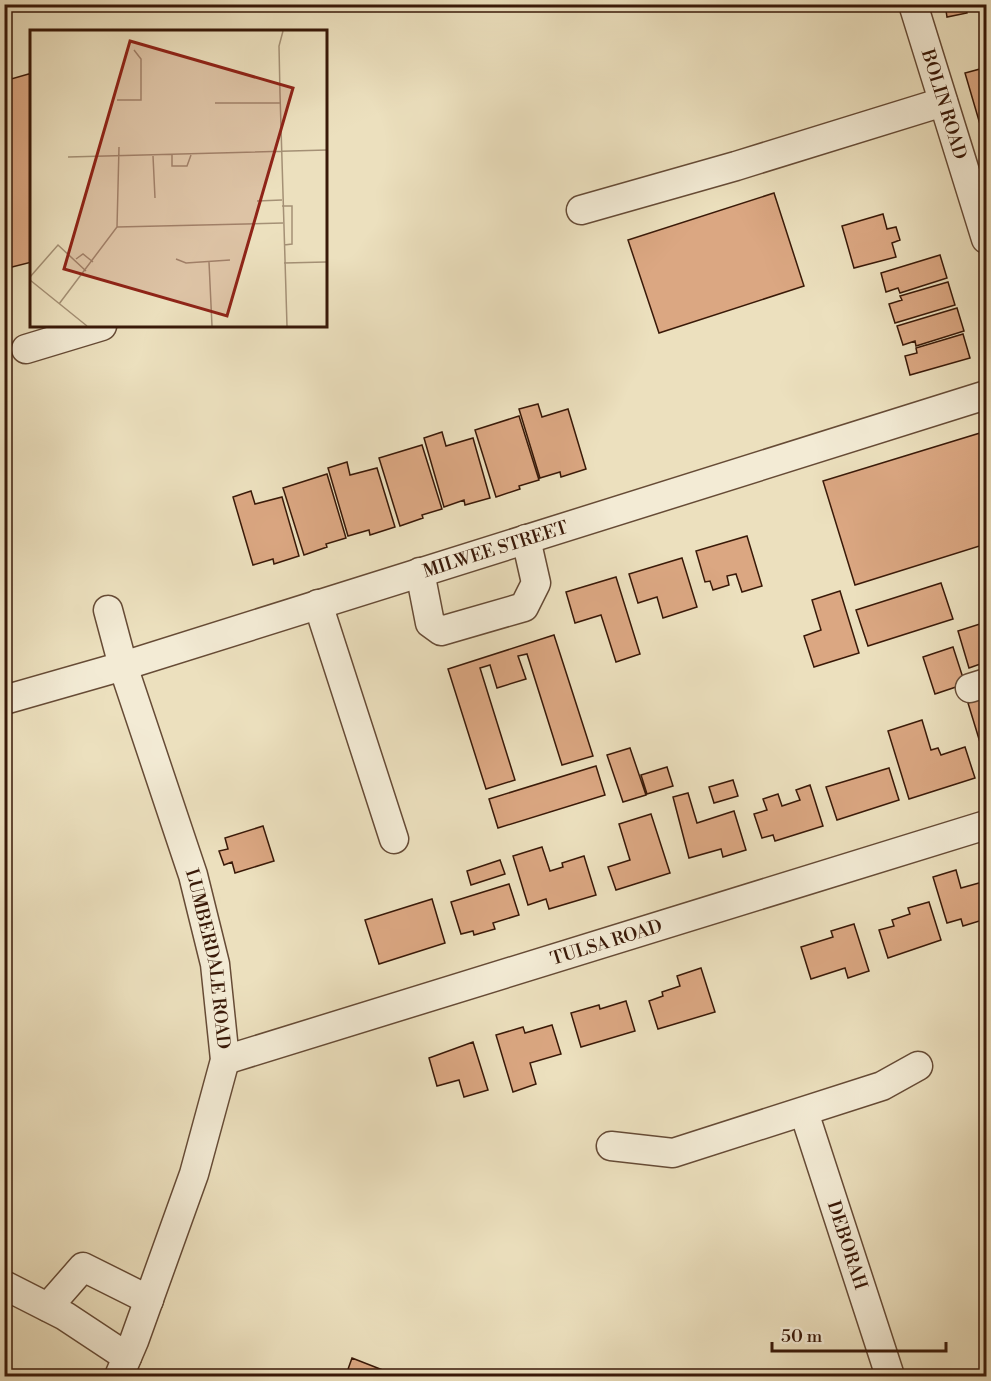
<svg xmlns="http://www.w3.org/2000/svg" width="991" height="1381" viewBox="0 0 991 1381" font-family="'Libre Bodoni',serif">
<rect width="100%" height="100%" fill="#ece0be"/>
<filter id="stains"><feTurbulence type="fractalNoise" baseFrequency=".00333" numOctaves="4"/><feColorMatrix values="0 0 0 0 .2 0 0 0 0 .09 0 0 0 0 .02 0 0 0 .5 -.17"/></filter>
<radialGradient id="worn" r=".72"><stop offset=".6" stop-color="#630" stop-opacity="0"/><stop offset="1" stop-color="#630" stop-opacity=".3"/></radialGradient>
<path fill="#dba782" stroke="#391908" stroke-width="1.5" d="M945,4H965L967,13L947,17Z
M980,69L986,93V137L984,138L965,73Z
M32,73V262L4,269V81Z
M774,193L804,286L659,333L628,240Z
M883,214L887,229L896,227L900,240L892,243L896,257L854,268L842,226Z
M940,255L947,278L900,293L898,288L886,292L881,273Z
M948,282L955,305L895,323L889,304L902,300L900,296Z
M957,308L964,331L916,346L915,341L903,345L897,326Z
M963,334L970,358L910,375L905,356L917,353L916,348Z
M538,404L542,417L568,409L586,469L561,477L560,472L540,478L519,409Z
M519,416L539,480L519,486L520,489L496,497L475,430Z
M442,432L446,446L473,438L490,498L465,505L464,500L444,507L424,438Z
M980,433L986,455V544L855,585L823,481Z
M422,445L442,509L422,515L423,518L400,526L379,458Z
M347,462L350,475L377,468L395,527L370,535L369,530L348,536L328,468Z
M327,474L346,538L326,544L327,547L304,555L283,488Z
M251,491L255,504L282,497L299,556L274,564L273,559L253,565L233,497Z
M747,536L762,586L742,592L736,574L727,576L729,585L713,590L710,581L705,582L696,551Z
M682,558L697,607L663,618L657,597L638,603L629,574Z
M616,577L640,654L616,662L601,615L575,623L566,592Z
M941,583L953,619L868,646L856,610Z
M840,591L859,653L814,667L804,636L821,630L812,600Z
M986,622V662L969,668L958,631Z
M554,635L593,756L562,765L527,654L518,656L526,679L497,688L490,665L480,668L515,780L486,789L448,669Z
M953,647L965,684L935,694L923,657Z
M986,697V762L968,703Z
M922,720L931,750L938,748L941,755L965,747L975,778L909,799L888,731Z
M630,748L646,795L623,802L607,755Z
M596,766L605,795L498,828L489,799Z
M667,767L673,786L647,794L641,775Z
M889,768L899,800L837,820L826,787Z
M733,780L738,796L714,803L709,787Z
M810,785L823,826L775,841L773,835L762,838L754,814L767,810L763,799L778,794L782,806L800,800L796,790Z
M688,793L697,823L734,811L746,850L723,857L721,849L689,858L673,797Z
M651,814L670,873L616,890L608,867L630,860L619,824Z
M263,826L274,861L235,873L232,862L224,865L219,851L228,849L225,838Z
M542,847L550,871L563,867L562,863L584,856L596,895L549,909L546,899L528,905L513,856Z
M500,860L505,874L471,885L467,871Z
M956,870L961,888L986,881V919L963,926L961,919L947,923L933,877Z
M509,884L519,915L493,923L495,929L474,935L473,931L461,934L451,902Z
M432,899L445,943L379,964L365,920Z
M929,902L941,940L888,958L879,930L894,926L892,920L910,914L908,908Z
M854,924L869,971L848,978L845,968L811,979L801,947L833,937L831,931Z
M701,968L715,1012L658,1029L649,1001L663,996L662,992L680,986L677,976Z
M626,1001L635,1031L581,1047L571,1013L599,1005L600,1009Z
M552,1025L561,1054L530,1063L536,1084L513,1092L496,1035L523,1027L525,1033Z
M473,1042L488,1090L464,1097L459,1080L437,1086L429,1058Z
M352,1358L398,1376H352L353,1374L347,1372Z"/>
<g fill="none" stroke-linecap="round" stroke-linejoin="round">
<g stroke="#664b36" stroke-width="31">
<g id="minor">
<path id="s1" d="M913,4L986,239"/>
<path d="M581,210L736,166L943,102"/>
<path d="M26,349L102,326"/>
<path d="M420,572L430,623L441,631L524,607L536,583L526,539"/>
<path d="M318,604L394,839"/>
<path id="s2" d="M108,610L123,666L193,875L215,964L225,1060L194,1174L134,1341L119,1376"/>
<path d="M970,688L986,683"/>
<path id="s3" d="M4,700L123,666L986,395"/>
<path id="s4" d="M225,1060L986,825"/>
<path id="s5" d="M804,1112L890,1376"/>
<path d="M611,1146L673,1153L882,1086L918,1066"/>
<path d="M4,1285L65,1316L127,1357"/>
<path d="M48,1307L83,1267L149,1300"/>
</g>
</g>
<use href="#minor" stroke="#f3ebd5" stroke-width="28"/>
</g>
<g text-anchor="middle" stroke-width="5" stroke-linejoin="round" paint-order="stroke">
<g font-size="18" fill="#391908" stroke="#f3ebd5">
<text dy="6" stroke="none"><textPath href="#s1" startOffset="105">BOLIN ROAD</textPath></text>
<text dy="6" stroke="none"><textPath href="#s3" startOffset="514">MILWEE STREET</textPath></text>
<text dy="6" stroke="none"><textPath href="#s4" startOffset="399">TULSA ROAD</textPath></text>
<text dy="6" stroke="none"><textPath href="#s2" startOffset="364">LUMBERDALE ROAD</textPath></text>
<text dy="6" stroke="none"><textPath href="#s5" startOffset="140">DEBORAH</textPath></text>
</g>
</g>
<g transform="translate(30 30)">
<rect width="297" height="297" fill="#ece0be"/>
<path fill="none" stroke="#a49075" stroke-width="1.5" d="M253,1L249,16L250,64L257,296M87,70H111V29L104,20M185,73H250M142,125V136H157L161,125M123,126L125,168M38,127L297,120M227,171L252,170M252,176H262V214L254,215M87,197L253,193M46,229L53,224L63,232M146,229L156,233L200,230M179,232L182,296M254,233L296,232M0,247L28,215L56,241M0,250L57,296M29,274L87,197L89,117"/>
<path fill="#8f2418" fill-opacity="0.15" stroke="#8f2418" stroke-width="3" d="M100,11L263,58L197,286L34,239Z"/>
<rect width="297" height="297" fill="none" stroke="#391908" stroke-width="3"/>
</g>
<rect width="991" height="1381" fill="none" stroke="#ece0be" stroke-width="24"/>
<rect x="6" y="6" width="979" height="1369" fill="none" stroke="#391908" stroke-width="3"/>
<rect x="12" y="12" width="967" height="1357" fill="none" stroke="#391908" stroke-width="1.5"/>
<path d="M772 1342v9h174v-9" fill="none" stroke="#391908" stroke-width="3"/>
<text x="781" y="1342" font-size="18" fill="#391908" stroke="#f3ebd5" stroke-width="4.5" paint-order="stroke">50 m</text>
<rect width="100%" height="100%" filter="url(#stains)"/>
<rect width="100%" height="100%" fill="url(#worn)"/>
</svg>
